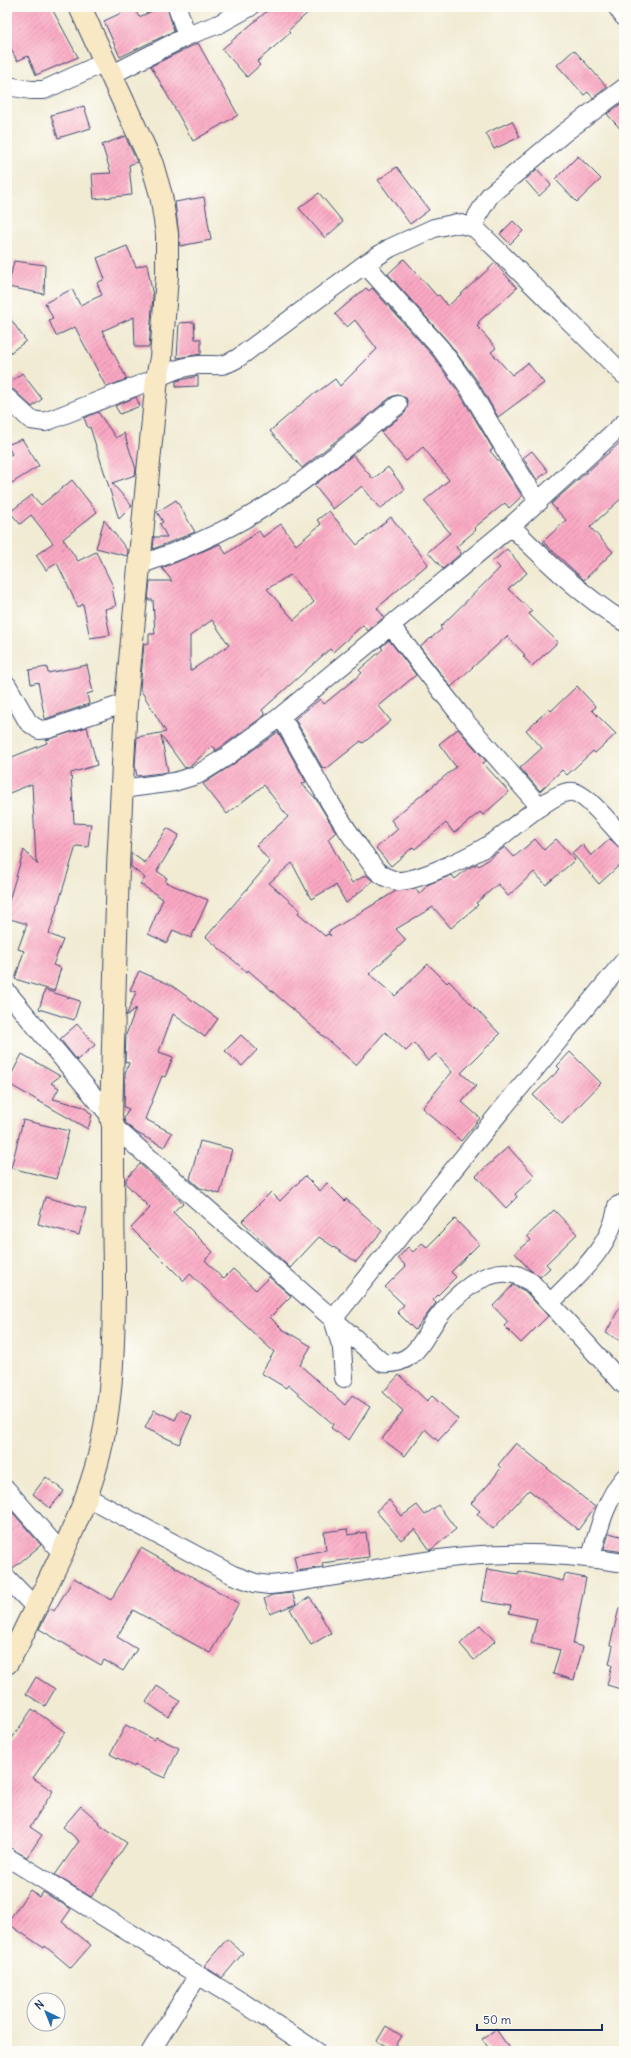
<svg xmlns="http://www.w3.org/2000/svg" width="631" height="2058" viewBox="0 0 631 2058" font-family="Delius,sans-serif">
<defs>
<pattern id="building-hatch" width="6" height="6" patternUnits="userSpaceOnUse"><rect width="6" height="6" fill="#fba8c3"/><path d="M-1 1l2-2M0 6l6-6M5 7l2-2" fill="none" stroke="#ca89a2"/></pattern>
</defs>
<rect width="100%" height="100%" fill="#fdfcf7"/>
<filter id="ink" filterUnits="userSpaceOnUse"><feTurbulence type="fractalNoise" baseFrequency=".025" numOctaves="2"/><feDisplacementMap in="SourceGraphic" scale="8" xChannelSelector="R" yChannelSelector="G"/><feConvolveMatrix kernelMatrix="1 2 1 2 8 2 1 2 1" color-interpolation-filters="sRGB"/></filter>
<filter id="wash" filterUnits="userSpaceOnUse"><feTurbulence type="fractalNoise" baseFrequency=".012" numOctaves="4" result="noise"/><feDisplacementMap in="SourceGraphic" scale="16" xChannelSelector="R" yChannelSelector="G"/><feGaussianBlur stdDeviation="0.9" result="paint"/><feColorMatrix in="noise" values="0 0 0 0 0 0 0 0 0 0 0 0 0 0 0 0 0 1.4 0 .05"/><feComposite in="paint" operator="in"/></filter>
<g filter="url(#wash)">
<rect width="100%" height="100%" fill="#f1ebd3"/>
<g id="blocks">
<path fill="url(#building-hatch)" fill-rule="evenodd" d="M7,7H51L78,57L36,75L28,56L17,61L7,41Z
M134,7L139,17L161,7H167L174,31L120,57L104,21Z
M272,7H314L288,31L290,33L257,62L260,65L247,77L222,49Z
M198,43L238,115L193,141L151,66Z
M574,50L607,87L593,98L588,92L584,95L557,65Z
M623,102L624,103V133L607,114Z
M84,106L91,128L58,138L51,115Z
M512,121L520,137L494,149L486,133Z
M125,136L137,162L129,165L132,195L94,199L92,174L111,173L102,145Z
M578,156L601,179L577,202L555,179Z
M397,167L429,210L410,224L378,180Z
M537,169L551,185L539,196L525,180Z
M319,193L343,222L325,238L299,208Z
M204,197L211,240L180,246L175,202Z
M513,221L523,231L510,244L500,234Z
M127,246L136,267L147,264L149,275L153,296L149,347H135L134,317L102,331L127,379L106,387L75,327L56,336L49,320L53,318L45,303L72,289L80,305L102,295L97,283L105,279L97,258Z
M404,259L437,296L439,295L448,306L495,263L517,288L478,322L480,324L477,326L496,348L491,352L512,375L528,363L544,383L498,417L478,382L449,343L388,274Z
M14,261L45,265L44,294L8,287Z
M366,288L369,291L372,288L433,356L460,394L493,449L490,451L501,464L522,496L509,508L505,503L474,528L476,530L456,547L461,553L443,569L428,552L450,533L424,501L449,480L423,447L406,461L381,432L405,413L408,404L406,398L397,395L391,397L302,468L270,431L314,393L315,394L335,379L340,386L377,349L355,320L347,327L335,314Z
M7,314L26,341L7,355Z
M194,322L195,339H201V354L177,358L179,323Z
M22,373L42,399L32,407L14,390L7,388V385Z
M198,376V386L176,387V381Z
M136,397L140,406L120,414L115,406Z
M98,412L116,438L124,433L136,469L135,475L112,483L132,506L119,519L90,427L88,428L84,418Z
M22,439L39,466L12,483L7,475V457L12,454L7,445Z
M624,439V496L590,527L613,552L584,580L543,542L566,520L551,504Z
M532,451L548,471L537,480L523,458Z
M353,455L373,479L388,467L405,489L380,509L362,486L333,509L314,485Z
M72,480L97,512L63,539L78,561L96,552L114,588L112,589L116,606L105,609L110,635L90,638L83,604L78,607L57,563L46,570L36,555L53,543L31,515L20,524L10,512L32,495L41,505Z
M176,500L195,532L153,549L154,537H167L160,524L163,522L157,512Z
M329,511L357,545L391,517L428,564L377,608L384,617L368,631L363,625L333,652L330,649L262,710L265,715L220,748L214,752L216,749L212,746L192,765L185,768L161,735L168,772L137,776L135,766L137,737L166,732L140,689L144,643L149,644V634H155L153,600H148L150,581H172L162,568L220,544L226,554L259,531L263,537L281,524L296,545L321,524L317,520ZM290,575L314,602L294,620L267,589ZM212,620L229,645L190,671V636Z
M104,520L128,551L127,556L96,548Z
M507,549L527,573L508,589L532,611L529,614L558,642L532,666L523,656L525,655L507,636L451,687L420,647L442,629L440,627L500,568L493,561Z
M389,640L416,675L379,706L391,721L363,743L361,741L326,769L325,767L323,769L295,719L320,699L324,704L362,673L359,670L383,649L381,647Z
M87,665L93,692L87,694L89,704L45,719L38,682L31,684L29,670L47,667L48,673Z
M577,686L596,707L592,710L616,734L595,753L593,751L567,775L562,770L540,791L520,768L542,748L526,730L549,709L551,711Z
M87,727L97,765L71,773L74,823L91,824L88,847L76,846L49,934L63,940L53,965L61,968L54,991L15,979L24,951L18,949L27,924L7,918V907L24,850L38,865L36,861L32,784L7,794V759L47,743L46,740Z
M458,729L486,761L483,763L509,792L483,815L480,812L454,833L446,823L415,849L413,847L391,866L376,848L398,829L391,820L456,767L439,744Z
M278,732L306,782L302,784L316,799L336,832L328,839L352,883L366,875L373,881L346,903L336,885L311,899L292,863L269,883L300,910L298,913L325,936L328,934L331,936L328,932L396,891L416,889L419,894L429,884L452,875L455,879L467,869L477,864L479,866L505,847L514,857L535,839L544,850L556,839L575,860L546,885L534,872L508,896L498,884L476,903L478,905L451,928L433,907L396,929L406,940L369,974L395,996L428,964L447,983L449,981L500,1034L461,1073L476,1086L462,1102L480,1118L461,1141L422,1108L452,1072L436,1054L428,1061L414,1043L406,1051L385,1032L356,1065L248,970L247,972L206,937L270,862L256,845L288,817L264,785L227,814L203,784L232,765Z
M167,828L179,835L157,871L167,878L165,882L208,900L191,938L173,930L167,943L148,934L163,899L140,884L145,878L131,867V853L145,863Z
M610,839L624,851V861L599,884L572,853L582,844L591,856Z
M139,971L171,985L218,1019L205,1037L173,1014L159,1052L173,1057L165,1077L162,1076L145,1119L172,1133L164,1147L137,1133L125,1123L124,1118L129,1109L124,1107L125,1074L129,1063L125,1062L126,1035L136,1008L126,1016L136,992L130,990Z
M45,990L80,1001L74,1020L39,1009Z
M77,1024L95,1045L77,1060L60,1039Z
M241,1035L257,1050L242,1066L225,1051Z
M570,1052L601,1083L562,1124L533,1095L560,1069L557,1066Z
M22,1054L60,1076L51,1083L59,1088L53,1099L84,1107L92,1115L88,1129L7,1083Z
M23,1120L69,1131L56,1179L11,1168Z
M200,1141L232,1149L220,1194L200,1188L190,1179Z
M508,1147L535,1176L515,1194L517,1197L506,1208L476,1176Z
M140,1164L183,1203L173,1212L213,1252L205,1260L223,1279L233,1269L256,1290L269,1277L291,1296L270,1317L282,1329L311,1346L300,1365L345,1405L352,1395L370,1407L349,1440L331,1428L333,1424L288,1385L286,1388L261,1373L274,1352L190,1274L184,1281L131,1228L150,1208L126,1184V1179Z
M305,1176L320,1191L327,1183L345,1201L346,1199L382,1231L356,1262L319,1237L290,1268L242,1221L271,1192L280,1201Z
M45,1197L86,1208L79,1235L38,1224Z
M554,1210L577,1234L546,1264L550,1268L540,1277L529,1269L515,1253L531,1240L527,1236Z
M455,1219L479,1244L451,1272L456,1277L433,1300L436,1303L415,1330L397,1312L404,1305L385,1287L406,1266L398,1258L408,1247L413,1252L422,1243L427,1247Z
M513,1285L525,1291L548,1316L521,1343L504,1326L508,1322L493,1306Z
M624,1299V1343L606,1333Z
M399,1375L427,1401L432,1396L458,1419L438,1441L425,1429L405,1456L382,1439L403,1411L383,1392Z
M154,1410L175,1420L180,1410L192,1416L179,1444L145,1428Z
M516,1443L595,1507L578,1530L529,1490L493,1529L477,1514L480,1511L471,1503L489,1484L501,1468L498,1465Z
M46,1477L64,1491L50,1508L33,1494Z
M389,1500L402,1516L417,1505L425,1515L438,1505L456,1529L432,1549L430,1550L415,1529L401,1540L376,1511Z
M7,1506L41,1545L12,1569L7,1568Z
M347,1529L348,1535L366,1532L369,1557L322,1563L323,1567L297,1571L294,1556L326,1550L324,1532Z
M609,1533L624,1537V1552L604,1549Z
M141,1548L239,1603L210,1653L133,1610L117,1637L137,1649L123,1671L104,1660L101,1665L39,1629L50,1608L54,1611L74,1578L111,1600Z
M487,1569L518,1574L519,1571L563,1581L565,1574L586,1578L573,1644L583,1647L574,1680L553,1674L560,1650L531,1643L537,1619L509,1613L511,1606L481,1601Z
M292,1593L296,1604L270,1614L264,1599L272,1595Z
M310,1597L331,1633L311,1645L290,1609Z
M619,1608H624V1690L607,1685L612,1665L609,1664L613,1646L610,1645Z
M480,1625L495,1641L474,1660L460,1644Z
M36,1677L55,1689L45,1706L26,1694Z
M157,1686L180,1701L168,1717L146,1702Z
M32,1709L65,1732L33,1778L53,1791L30,1827L42,1835L27,1857L7,1847V1746Z
M126,1725L154,1740L156,1737L179,1748L165,1778L135,1765L134,1767L110,1754Z
M81,1806L99,1822L98,1823L127,1843L91,1897L55,1875L79,1841L63,1827Z
M30,1890L40,1897L43,1892L71,1909L62,1922L91,1945L71,1968L45,1946L44,1948L7,1923Z
M227,1939L243,1953L222,1978L204,1966Z
M386,2026L402,2036L393,2050L377,2041Z
M496,2029L511,2051H491L482,2039Z"/>
</g>
</g>
<g filter="url(#ink)">
<use href="#blocks" fill-opacity="0" stroke="#3b4b70" stroke-width="1"/>
<g fill="none" stroke-linecap="round" stroke-linejoin="round">
<g stroke="#3b4b70" stroke-width="20">
<path id="street" d="M177,7L187,36
M617,7L624,17
M111,75L187,36L219,24L250,7
M7,86L31,90H44L105,62
M475,228L477,216L490,195L564,133L624,88
M365,264L441,349L469,388L513,463L539,502
M7,398L31,420L45,422L157,378C171,371 183,366 199,365C218,364 219,369 238,358L365,264L390,248L434,228L457,223L475,228L624,375
M511,526C546,561 581,595 624,622
M139,565C184,550 227,531 268,505C313,476 355,439 398,405
M391,626L464,720L540,807
M7,685L28,722L39,730L49,729L126,703
M281,716C307,761 331,809 362,851C368,858 373,869 381,874C385,877 393,880 398,881C420,881 476,854 495,841C511,830 555,789 573,792C587,794 614,828 624,839
M122,789L174,782L197,775L226,757L281,716L511,526L624,423
M7,992L111,1117
M113,1126L383,1363C394,1364 402,1362 411,1355C422,1346 428,1331 436,1320C452,1298 486,1264 517,1275C522,1277 526,1280 531,1282L624,1385
M550,1303C576,1277 613,1245 617,1206L624,1203
M344,1378L342,1348L333,1319L512,1097L624,961
M7,1490L61,1552
M87,1497L233,1575L255,1583L269,1585C326,1580 383,1566 440,1559C500,1551 565,1553 624,1563
M591,1557C599,1528 605,1501 624,1478
M7,1578L35,1607
M7,1857L245,2004L316,2051
M151,2051L198,1975"/>
</g>
<g stroke="#3b4b70" stroke-width="24">
<path id="secondary" d="M7,1663L17,1646C44,1588 78,1529 96,1467C114,1403 114,1334 114,1268C113,1221 113,1174 113,1126L111,1117L118,867L126,703L157,378L161,358L167,276V234L161,195L152,164L80,7"/>
</g>
<use href="#street" stroke="#fff" stroke-width="18"/>
<use href="#secondary" stroke="#f8e8c3" stroke-width="22"/>
</g>
</g>
<rect width="631" height="2058" fill="none" stroke="#fdfcf7" stroke-width="24"/>
<g transform="translate(46 2012) rotate(317)"><circle r="19" fill="#fdfcf7" stroke="#a3aaba"/>
<path d="M0-3L7 15L0 10L-7 15Z" fill="#1f6fb2"/>
<text y="-6" font-size="11" font-weight="bold" text-anchor="middle" fill="#1b2f5e">N</text>
</g>
<path d="M477 2024v6h125v-6" fill="none" stroke="#1b2f5e" stroke-width="2"/>
<text x="483" y="2024" font-size="12" fill="#1b2f5e" stroke="#fdfcf7" stroke-width="3" paint-order="stroke">50 m</text>
</svg>
